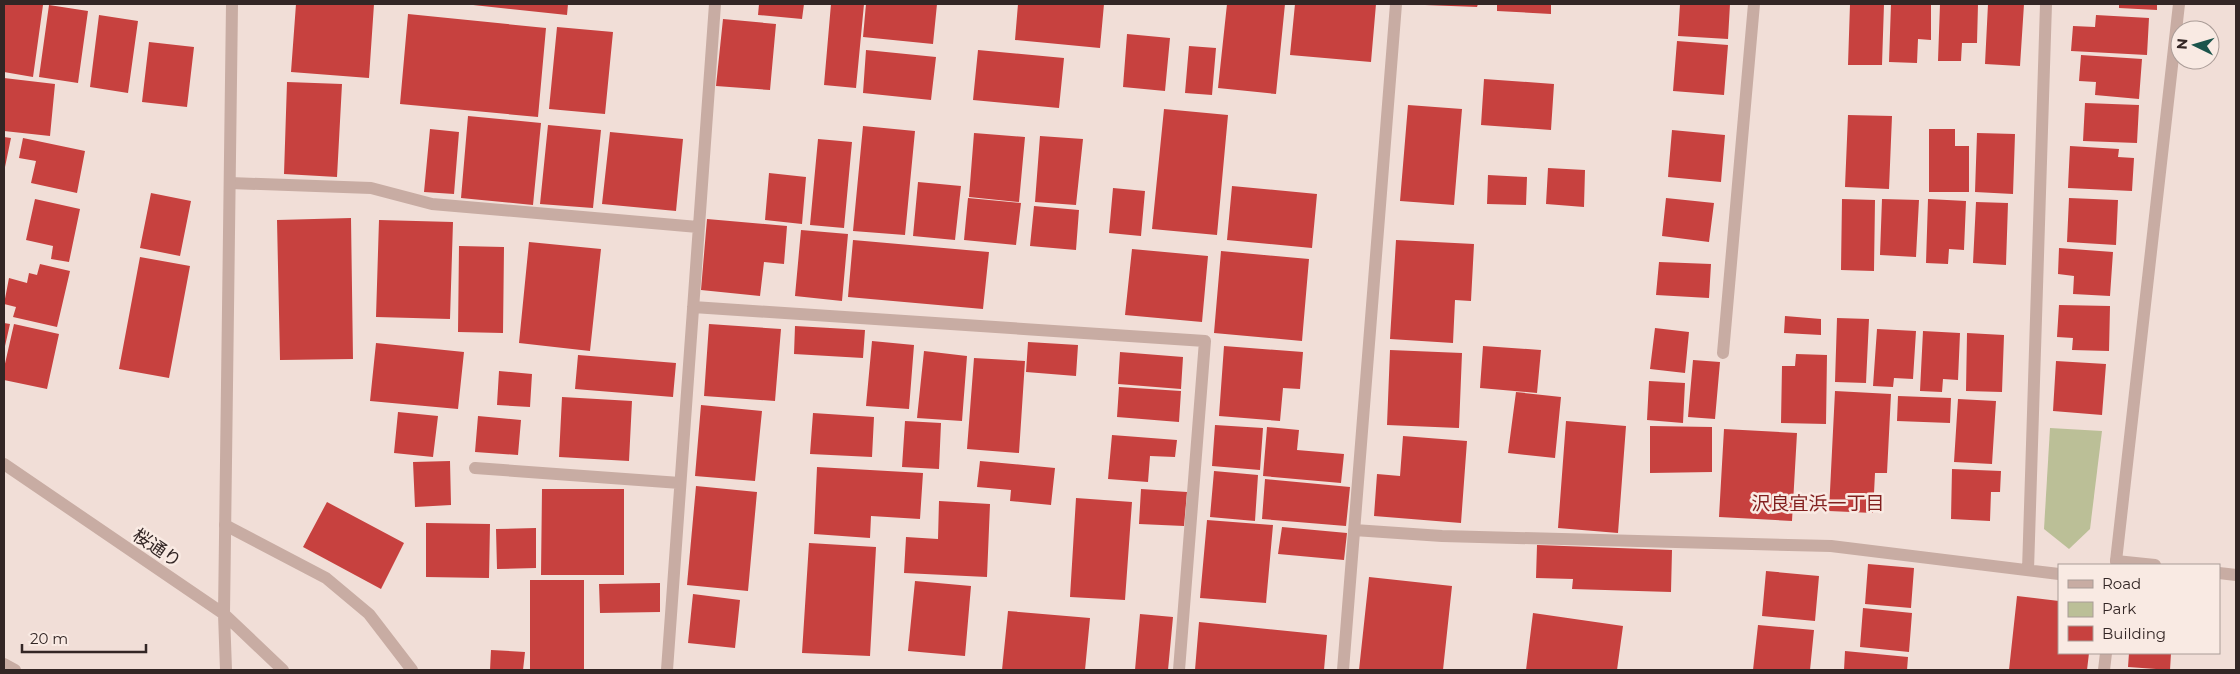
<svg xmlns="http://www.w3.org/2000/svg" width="2240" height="674" viewBox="0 0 2240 674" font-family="Montserrat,'Noto Sans JP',sans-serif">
<rect width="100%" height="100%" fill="#f1ded7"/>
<path fill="#bbbf97" d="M2050,428L2102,431L2090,529L2069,549L2044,529Z"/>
<path fill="#c7413f" d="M4,4L43,5L33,77L4,72Z
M296,4H374L369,78L291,72Z
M464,4H568L567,15Z
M759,4H804L802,19L758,15Z
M831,4H864L856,88L824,85Z
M866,4H937L933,44L863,37Z
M1018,4H1104L1100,48L1015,40Z
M1227,4H1285L1276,94L1218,88Z
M1295,4H1376L1371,62L1290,55Z
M1425,4H1478L1477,7L1425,5Z
M1497,4H1551V14L1497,11Z
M1680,4H1730L1728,39L1678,36Z
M1850,4H1884L1882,65H1848Z
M1891,4H1931V40L1918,39L1917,63L1889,62Z
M1940,4H1978L1977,43H1962L1961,61H1938Z
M1988,4H2024L2020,66L1985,64Z
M2119,4H2157V10L2119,8Z
M49,5L88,11L78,83L39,77Z
M408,14L546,28L538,117L400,104Z
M99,15L138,21L128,93L90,87Z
M2096,15L2149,18L2147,55L2071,51L2073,26L2095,27Z
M723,19L776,24L770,90L716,86Z
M557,27L613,32L605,114L549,109Z
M1127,34L1170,38L1165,91L1123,87Z
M1677,41L1728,45L1724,95L1673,91Z
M149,42L194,47L187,107L142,102Z
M1189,46L1216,48L1212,95L1185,93Z
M866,50L936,57L931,100L863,93Z
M978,50L1064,58L1059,108L973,100Z
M2081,55L2142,59L2139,99L2095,95L2096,82L2079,81Z
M4,78L55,84L50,136L4,131Z
M1484,79L1554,84L1551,130L1481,125Z
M287,82L342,84L337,177L284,174Z
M2085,103L2139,105L2137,143L2083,141Z
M1408,105L1462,109L1454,205L1400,201Z
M1164,109L1228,115L1217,235L1152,229Z
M1848,115L1892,116L1889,189L1845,187Z
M468,116L541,123L533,205L461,198Z
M548,125L601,130L593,208L540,204Z
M863,126L915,131L905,235L853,231Z
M430,129L459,132L454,194L424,192Z
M1929,129H1955V146H1969V192H1929Z
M1672,130L1725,135L1721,182L1668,177Z
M610,132L683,139L676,211L602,204Z
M974,133L1025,137L1019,202L969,197Z
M1977,133L2015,134L2013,194L1975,192Z
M1040,136L1083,139L1076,205L1035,202Z
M4,137L11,138L5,167H4Z
M23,138L85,151L77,193L31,183L36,161L19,158Z
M818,139L852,142L844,228L810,225Z
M2070,146L2119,149L2118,157L2134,158L2132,191L2068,188Z
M1548,168L1585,170L1584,207L1546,204Z
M769,173L806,177L802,224L765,220Z
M1488,175L1527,177L1526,205L1487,204Z
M918,182L961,186L955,240L913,236Z
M1232,186L1317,194L1312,248L1227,240Z
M1113,188L1145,191L1141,236L1109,233Z
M151,193L191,201L180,256L140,248Z
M968,198L1021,203L1016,245L964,240Z
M1666,198L1714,203L1709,242L1662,236Z
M2069,198L2118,200L2116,245L2067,242Z
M35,199L80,209L69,262L51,259L53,246L26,240Z
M1842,199L1875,200L1874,271L1841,270Z
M1882,199L1919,200L1916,257L1880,255Z
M1928,199L1966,201L1964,250L1949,249L1948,264L1926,263Z
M1976,202L2008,203L2006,265L1973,263Z
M1034,206L1079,210L1076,250L1030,246Z
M351,218L353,359L280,360L277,220Z
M707,219L787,226L784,264L764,262L760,296L701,290Z
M379,220L453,222L450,319L376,317Z
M801,230L848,234L842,301L795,296Z
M853,240L989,252L983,309L848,297Z
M1396,240L1474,244L1471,301L1455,300L1453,343L1390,339Z
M529,242L601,249L590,351L519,343Z
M459,246L504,247L503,333L458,332Z
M2059,248L2113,252L2110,296L2073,294L2074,276L2058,274Z
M1132,249L1208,256L1202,322L1125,315Z
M1221,251L1309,259L1302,341L1214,333Z
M140,257L190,266L169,378L119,369Z
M1659,262L1711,264L1709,298L1656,295Z
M40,264L70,271L57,327L13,317L16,307L4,304L9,278L27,283L29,273L37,275Z
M2059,305L2110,306L2109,351L2072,350L2073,338L2057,337Z
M1785,316L1821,319V335L1784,333Z
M1837,318L1869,319L1866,383L1835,382Z
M4,323L10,324L5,346H4Z
M14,324L59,334L47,389L4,380V368Z
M709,324L781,329L775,401L704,396Z
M795,326L865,330L863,358L794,354Z
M1655,328L1689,332L1685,373L1650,369Z
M1877,329L1916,331L1913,379L1894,378L1893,387L1873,386Z
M1923,331L1960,333L1958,380L1943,379L1942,392L1920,391Z
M1967,333L2004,335L2002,392L1966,391Z
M872,341L914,345L909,409L866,406Z
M1028,342L1078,345L1076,376L1026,372Z
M376,343L464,352L458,409L370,401Z
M1224,346L1303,352L1300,389L1283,388L1280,421L1219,416Z
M1483,346L1541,350L1537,393L1480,388Z
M1390,350L1462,353L1459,428L1387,425Z
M924,351L967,356L962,421L917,418Z
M1120,352L1183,357L1181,389L1118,384Z
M1796,354L1827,355L1826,424L1781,423L1782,366H1795Z
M578,355L676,363L673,397L575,389Z
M974,358L1025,361L1019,453L967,449Z
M1693,360L1720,362L1715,419L1688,417Z
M2056,361L2106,364L2102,415L2053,411Z
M499,371L532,374L530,407L497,405Z
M1649,381L1685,383L1683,423L1647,420Z
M1119,387L1181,391L1179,422L1117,417Z
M1835,391L1891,394L1887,473H1875L1873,513L1829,511Z
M1516,392L1561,397L1555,458L1508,453Z
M1898,396L1951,398L1950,423L1897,421Z
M562,397L632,401L629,461L559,457Z
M1958,399L1996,401L1992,464L1954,462Z
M701,405L762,411L755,481L695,476Z
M398,412L438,416L433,457L394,453Z
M813,413L874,417L872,457L810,454Z
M478,416L521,420L518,455L475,452Z
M905,421L941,423L939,469L902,467Z
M1566,421L1626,426L1618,533L1558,528Z
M1215,425L1263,428L1260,470L1212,466Z
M1650,426L1712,427V472L1650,473Z
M1267,427L1299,430L1297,450L1344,454L1341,483L1263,476Z
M1724,429L1797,433L1792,521L1719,517Z
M1112,435L1177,440L1175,457L1150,456L1148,482L1108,479Z
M1403,436L1467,441L1461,523L1374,516L1377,474L1400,476Z
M450,461L451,505L415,507L413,462Z
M980,461L1055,468L1051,505L1010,501L1011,490L977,487Z
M817,467L923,473L920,519L871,516L870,538L814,534Z
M1952,469L2001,471L2000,492H1991L1990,521L1951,519Z
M1214,471L1258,475L1255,521L1210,517Z
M1265,479L1350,487L1346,526L1262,519Z
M696,486L757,492L748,591L687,585Z
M542,489H624V575H541Z
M1141,489L1187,492L1184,526L1139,524Z
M1076,498L1132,502L1125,600L1070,597Z
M939,501L990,504L987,577L904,573L906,537L938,539Z
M327,502L404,543L381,589L303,547Z
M1207,520L1273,525L1266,603L1200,598Z
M426,523L490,524L489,578L426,577Z
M1282,527L1347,533L1344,560L1278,554Z
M536,528V568L497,569L496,529Z
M809,543L876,547L870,656L802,653Z
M1537,545L1672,550L1671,592L1572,589L1573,579L1536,578Z
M1868,564L1914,568L1911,608L1865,604Z
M1766,571L1819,576L1815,621L1762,616Z
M1369,577L1452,586L1443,670H1359Z
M530,580H584V670H530Z
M915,581L971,586L965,656L908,651Z
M660,583V612L600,613L599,584Z
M693,594L740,600L735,648L688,643Z
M2017,596L2059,601V653H2089L2087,670H2009Z
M1863,608L1912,613L1909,652L1860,647Z
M1008,611L1090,618L1085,670H1002Z
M1533,613L1623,626L1617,670H1526Z
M1140,614L1173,617L1168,670H1135Z
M1199,622L1327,635L1324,670H1195Z
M1758,625L1814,630L1810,670H1753Z
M491,650L525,652L523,670H490Z
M1845,651L1908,657L1907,670H1844Z
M2129,653H2171L2170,670L2128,667Z"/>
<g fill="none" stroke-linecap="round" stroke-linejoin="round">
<path stroke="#c8aca3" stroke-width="12" d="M2116,561L2179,4"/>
<path stroke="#c8aca3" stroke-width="12" d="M230,183L371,188L432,204L698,227
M693,307L1205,341L1179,670
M1723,353L1754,4
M475,468L680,483
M225,525L326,578L369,614L412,670
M1354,530L1442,536L1831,546L2059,574
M2028,570L2046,4
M4,664L15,670
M667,670L715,4
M1343,670L1396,4
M2104,670L2106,653"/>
<path stroke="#c8aca3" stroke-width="12" d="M4,464L224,614L283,670
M2116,561L2155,565
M2219,573L2236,575
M226,670L224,614L232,4"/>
</g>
<g text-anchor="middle" stroke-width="5" stroke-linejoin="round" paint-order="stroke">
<g font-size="18" fill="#332625" stroke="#f9eae3">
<text transform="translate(157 548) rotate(34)" y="6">桜通り</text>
</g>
<g font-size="19" fill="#821f1e" stroke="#f9eae3">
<text x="1818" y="510">沢良宜浜一丁目</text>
</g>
</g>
<rect width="2240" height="674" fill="none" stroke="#332625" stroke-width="10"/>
<rect x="2058" y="564" width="162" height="90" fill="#f9eae3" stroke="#aa9c97"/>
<rect x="2068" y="580" width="25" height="8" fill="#c8aca3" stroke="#aa9c97"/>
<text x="2102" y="589" font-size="15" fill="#332625">Road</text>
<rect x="2068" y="602" width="25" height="15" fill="#bbbf97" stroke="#aa9c97"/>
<text x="2102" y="614" font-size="15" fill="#332625">Park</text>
<rect x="2068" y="626" width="25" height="15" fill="#c7413f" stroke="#aa9c97"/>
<text x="2102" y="639" font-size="15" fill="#332625">Building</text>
<g transform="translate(2195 45) rotate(275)"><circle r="24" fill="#f9eae3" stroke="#aa9c97"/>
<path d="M0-4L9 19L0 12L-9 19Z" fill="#1b544b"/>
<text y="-8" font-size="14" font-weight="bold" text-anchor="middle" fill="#332625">N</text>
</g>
<path d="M22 644v8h124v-8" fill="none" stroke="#332625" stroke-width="2.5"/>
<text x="30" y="644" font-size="15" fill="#332625" stroke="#f9eae3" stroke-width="4" paint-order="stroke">20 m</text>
</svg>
